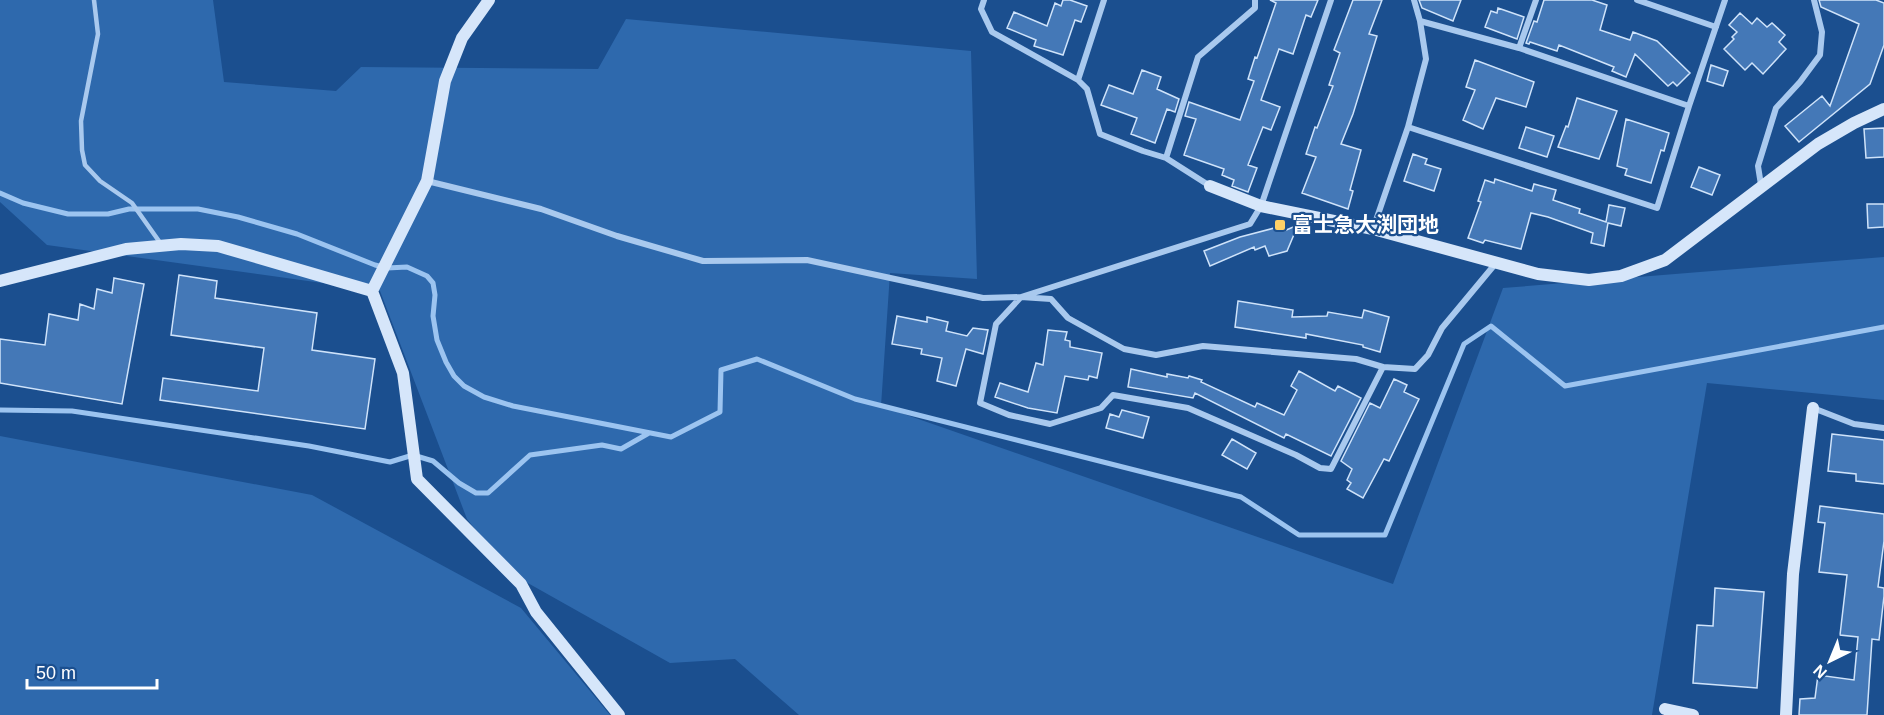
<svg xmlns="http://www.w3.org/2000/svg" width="1884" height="715" viewBox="0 0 1884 715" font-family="Helvetica,'Noto Sans JP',sans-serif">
<rect width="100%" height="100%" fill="#1b4f8f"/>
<path fill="#2e69ad" d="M0,0H213L224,82L336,91L361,67L598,69L626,19L971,51L977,279L890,273L881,406L1393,584L1503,288L1884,257V400L1707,383L1652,715H799L735,659L670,663L510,573L467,519L380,291L47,245L0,202Z
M0,436L312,495L521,608L610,715H0Z"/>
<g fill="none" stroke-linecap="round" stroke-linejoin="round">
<path stroke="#9cc4f0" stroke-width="5" d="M0,193L23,203L68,214H108L129,209H198L238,217L297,234L375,265L387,268L407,267L427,276L433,283L435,295L433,316L437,340L446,362L454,376L464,386L484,397L513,406L671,437L720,412L721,370L757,359L855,399L1241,497L1299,535H1385L1464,344L1491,326L1565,386L1884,327
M0,410L72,411L309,446L390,462L413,455L433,461L459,483L476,493H488L530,455L602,445L621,449L649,433"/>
</g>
<path fill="#4478b7" stroke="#cfe3fa" stroke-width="1.5" d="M1063,0H1070L1087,6L1081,22L1075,20L1063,55L1034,46L1036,40L1007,28L1014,12L1047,26L1055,3L1061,6Z
M1270,0H1318L1311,17L1306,15L1293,54L1279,49L1261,100L1280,107L1271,130L1263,127L1248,165L1257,168L1248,192L1232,186L1234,180L1222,175L1224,169L1184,155L1196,119L1185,116L1189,102L1240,120L1254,81L1248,79L1255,57L1257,58L1276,3Z
M1353,0H1382L1369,34L1377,36L1353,114L1341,144L1361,150L1350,190L1353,191L1348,209L1302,193L1316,157L1306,154L1315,127L1317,128L1333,86L1329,85L1340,53L1334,50Z
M1419,0H1461L1453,21L1422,8Z
M1544,0H1592L1607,5L1600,30L1630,40L1633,32L1657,41L1690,73L1677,86L1673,82L1668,86L1635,54L1626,77L1612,71L1614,67L1559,45L1557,51L1530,42L1529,44L1526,43L1534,21L1537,22Z
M1819,0H1876L1884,3V45L1870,84L1799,142L1785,126L1822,96L1830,106L1859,24L1821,7Z
M1498,8L1524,17L1517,39L1485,27L1491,11L1497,13Z
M1740,13L1752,24L1757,18L1767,27L1772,23L1785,35L1779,42L1786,49L1763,74L1752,63L1745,70L1724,49L1734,39L1732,37L1737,32L1729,25Z
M1475,60L1534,82L1526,107L1496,98L1483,129L1463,120L1475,90L1466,87Z
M1711,65L1728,71L1723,86L1707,81Z
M1142,70L1161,77L1157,89L1179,99L1175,112L1167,109L1155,143L1131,134L1137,118L1101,105L1109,85L1133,94Z
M1577,98L1617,111L1599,159L1558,147L1566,126L1568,127Z
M1626,119L1669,133L1664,151L1661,150L1651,183L1625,175L1627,169L1617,166Z
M1526,127L1554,136L1547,157L1519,148Z
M1884,128V157L1866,158L1864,129Z
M1413,154L1427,159L1425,164L1441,169L1434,191L1404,181Z
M1699,167L1720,175L1712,195L1691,187Z
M1495,179L1532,191L1534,184L1556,190L1553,200L1580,209L1579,213L1606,222L1609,205L1625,208L1621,226L1608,223L1604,246L1591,243L1593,233L1548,217L1531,213L1521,249L1485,240L1483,243L1468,238L1481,202L1478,201L1485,180L1494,183Z
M1867,204H1884V227L1868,228Z
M1298,225L1287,251L1269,256L1265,246L1255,250L1254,247L1210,266L1204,251L1240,237L1282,226L1284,231Z
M179,275L217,281L215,298L317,313L312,350L375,359L365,429L160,400L163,378L258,391L264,348L171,335Z
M114,278L144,284L122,404L0,383V339L45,345L49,314L78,320L80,304L94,309L97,289L112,293Z
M1238,301L1293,310L1292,317L1327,316L1328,312L1362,318L1364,310L1389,317L1380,352L1363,347V345L1306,334V338L1235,327Z
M897,316L927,322V317L948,322L946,331L967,336L973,328L988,330L983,354L966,349L956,386L937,381L942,358L921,354L922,349L892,344Z
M1048,330L1067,332L1065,340L1070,341V347L1102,353L1097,378L1089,376L1088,380L1065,376L1057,413L1028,408L995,397L1000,383L1028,392L1036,363L1043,365Z
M1131,369L1167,377V374L1188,378L1189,376L1202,380L1201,382L1255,407L1257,403L1284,415L1297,390L1291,386L1299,371L1335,391L1338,386L1361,398L1331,456L1286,434L1284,438L1195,393L1193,398L1128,387Z
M1394,379L1407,385L1404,392L1419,399L1389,461L1384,459L1363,498L1347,489L1351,483L1347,480L1352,469L1341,461L1370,403L1380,408Z
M1122,410L1149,417L1143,438L1106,428L1110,414L1119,417Z
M1832,434L1884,440V484L1856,481V474L1828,471Z
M1232,439L1256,453L1247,469L1222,455Z
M1820,506L1884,514V541L1878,587L1884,588V596L1879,640L1872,639L1867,715H1799L1800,699L1815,698L1818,675L1854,680L1858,637L1840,635L1847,575L1819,572L1825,523L1818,522Z
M1715,588L1764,592L1757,688L1693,683L1697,625L1713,626Z"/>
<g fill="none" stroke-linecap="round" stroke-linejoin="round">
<path stroke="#a9c9ee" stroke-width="4.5" d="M94,0L98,34L81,121L82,150L85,165L100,181L132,203L161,244"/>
<path stroke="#a9c9ee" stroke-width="6" d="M984,0L981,9L992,32L1078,80L1087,89L1100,134L1143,151L1166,158L1210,186
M1637,0L1716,27
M1420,21L1519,48L1689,106
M1519,48L1536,0
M1078,80L1104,0
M1408,127L1657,208L1689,106L1725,0
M1166,158L1198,57L1255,8V0
M427,181L541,209L617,236L703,261L807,260L983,298L1021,297L1250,224L1261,206L1331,0
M1761,185L1758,166L1776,108L1800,82L1820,55L1822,32L1814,0
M1373,229L1408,127L1426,59L1420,21L1414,0
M1021,297L1051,299L1068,318L1124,349L1156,355L1203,346L1356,359L1383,367L1331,469L1320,468L1296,455L1188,408L1113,395L1101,408L1050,424L1009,415L980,403L996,324Z
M1383,367L1415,369L1428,355L1442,328L1496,263
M1813,408L1854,424L1884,428"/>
<path stroke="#d6e6fa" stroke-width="12" d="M489,0L462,38L445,81L427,181L372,291L403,373L417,479L521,584L536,612L619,715
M1210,186L1261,206L1373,229L1538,274L1589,280L1621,276L1665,260L1818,144L1854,123L1884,109
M0,281L126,249L181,244L218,246L372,291
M1665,709L1693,715
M1786,715L1793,574L1813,408"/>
</g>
<rect fill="#ffd166" stroke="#1b4f8f" stroke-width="2" x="1274" y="219" width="12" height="12" rx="3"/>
<g text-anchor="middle" stroke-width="4.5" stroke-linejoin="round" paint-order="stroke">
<g font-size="21" font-weight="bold" fill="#fff" stroke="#1b4f8f" text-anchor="start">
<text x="1292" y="232">富士急大渕団地</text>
</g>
</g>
<g transform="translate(1830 661) rotate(223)" stroke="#1b4f8f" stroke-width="4.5" paint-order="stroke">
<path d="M0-4.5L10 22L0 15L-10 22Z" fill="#ffffff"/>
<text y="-9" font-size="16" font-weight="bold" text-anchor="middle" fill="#ffffff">N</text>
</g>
<path d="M27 679v9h130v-9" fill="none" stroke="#ffffff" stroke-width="3"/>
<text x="36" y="679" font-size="18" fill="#ffffff" stroke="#1b4f8f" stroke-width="4.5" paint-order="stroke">50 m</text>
</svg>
